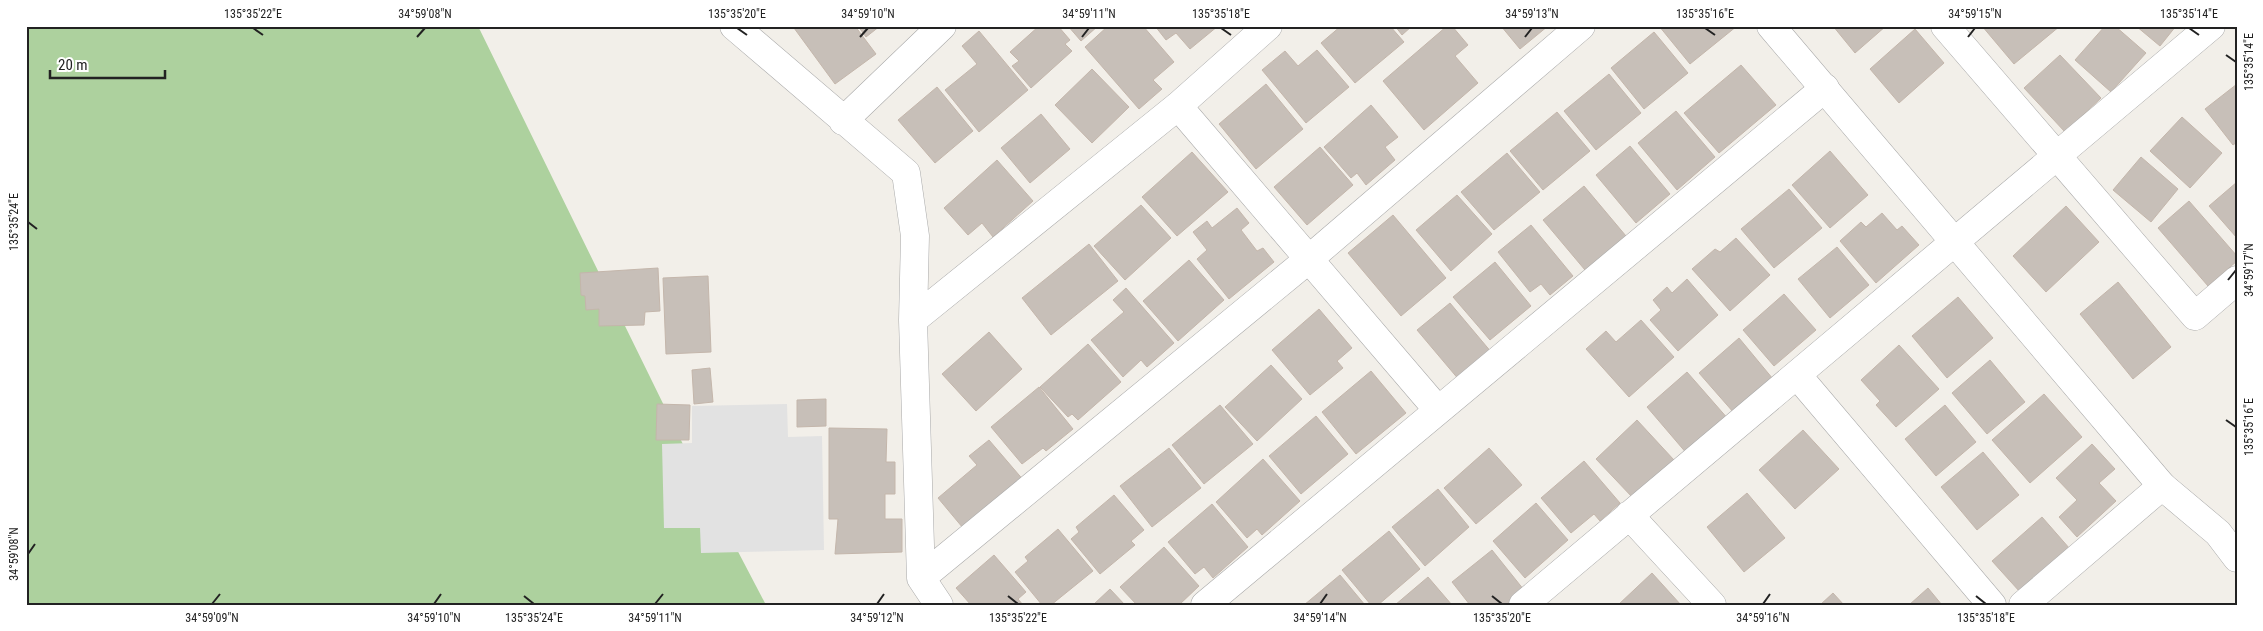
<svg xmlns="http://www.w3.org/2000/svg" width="2263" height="631" viewBox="0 0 2263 631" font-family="'Roboto Condensed',sans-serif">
<rect width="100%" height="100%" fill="#f2efe9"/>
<path fill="#add19e" d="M26,26H478L700,479L766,605H26Z"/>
<path fill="#e2e2e2" d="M787,404L788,437L822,436L824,550L701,553L700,528H664L662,444L692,443V406Z"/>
<path fill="#c7bfb8" stroke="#c4b6ab" d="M797,26H855L876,54L835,84L794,28Z
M858,26H880L866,37Z
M1039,26H1058L1070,40L1065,44L1072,51L1031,88L1012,66L1019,61L1010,52Z
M1068,26H1098L1081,41Z
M1108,26H1143L1174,62L1153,80L1162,89L1139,109L1085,47Z
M1155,26H1218L1190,49L1176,33L1166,40Z
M1341,26H1390L1404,42L1355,83L1321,43Z
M1395,26H1412L1402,35Z
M1447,26H1452L1468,45L1455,56L1478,83L1424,130L1383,81Z
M1501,26H1548L1520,49Z
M1659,26H1737L1690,64Z
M1833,26H1886L1855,53Z
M1982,26H2060L2014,64Z
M2105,26H2115L2146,53L2111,92L2075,60Z
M2136,26H2176L2160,46Z
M1915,29L1944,63L1899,103L1870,69Z
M979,31L1028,90L979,132L945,90L977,64L962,46Z
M1654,32L1688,73L1644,109L1611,68Z
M1317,50L1349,87L1306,123L1262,70L1285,51L1298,66Z
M2060,55L2101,98L2065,132L2024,88Z
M1741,65L1776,105L1719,153L1684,113Z
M1092,69L1129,107L1092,143L1055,105Z
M1609,74L1641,113L1596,150L1564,111Z
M1266,84L1303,129L1256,169L1219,124Z
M2237,84V142L2233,145L2205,109Z
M937,87L973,131L935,163L898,120Z
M1371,105L1398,137L1385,147L1395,160L1366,185L1357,173L1351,178L1324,147Z
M1676,111L1715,157L1677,190L1638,143Z
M1557,112L1590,151L1543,190L1510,151Z
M1041,114L1070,149L1030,183L1001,148Z
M2182,117L2222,153L2190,188L2150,151Z
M1630,146L1670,194L1636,223L1596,175Z
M1320,147L1353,185L1307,225L1274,187Z
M1830,151L1868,195L1830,228L1792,185Z
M1192,152L1228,192L1177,236L1142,197Z
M1507,153L1540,192L1494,230L1461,192Z
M2141,157L2178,189L2151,222L2113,190Z
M997,160L1033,201L993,237L982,223L968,235L944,208Z
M2237,182V238L2209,206Z
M1584,186L1626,236L1585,270L1543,220Z
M1789,189L1822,228L1774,268L1741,229Z
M1457,195L1492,234L1451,271L1416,230Z
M2189,201L2237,256V261L2208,286L2158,228Z
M1141,205L1171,238L1125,280L1094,246Z
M2066,206L2099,242L2046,292L2013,256Z
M1237,208L1249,223L1241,230L1257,251L1263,248L1274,262L1229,299L1197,259L1207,250L1193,232L1207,221L1212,228Z
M1882,213L1897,230L1902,226L1919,245L1876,283L1840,241L1861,222L1866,227Z
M1393,215L1446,278L1401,316L1348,253Z
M1531,225L1573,276L1550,295L1541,284L1530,292L1498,252Z
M1736,238L1770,275L1730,311L1692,269L1715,249L1720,252Z
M1089,244L1118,281L1051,335L1022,298Z
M1837,247L1869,285L1830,318L1798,279Z
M1189,260L1224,300L1178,341L1143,301Z
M1495,262L1531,306L1490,340L1453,297Z
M658,268L660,311L645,312L644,325L599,326V309L586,310L585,296L581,295L580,273Z
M708,276L711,352L666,354L663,278Z
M1687,279L1718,315L1678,351L1650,320L1661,310L1653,300L1667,287L1672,293Z
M2118,282L2171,347L2133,379L2080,314Z
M1126,288L1174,343L1147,367L1141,360L1123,377L1091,340L1124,312L1113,300Z
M1784,294L1816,330L1774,366L1743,330Z
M1958,297L1993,338L1947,378L1912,336Z
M1450,303L1492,353L1460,381L1417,330Z
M1319,309L1352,348L1337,361L1343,368L1310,395L1272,350Z
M1641,320L1674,357L1629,397L1586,349L1606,331L1616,342Z
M989,332L1022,369L976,411L942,374Z
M1739,338L1773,379L1734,413L1699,373Z
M1088,344L1121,382L1078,420L1072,414L1068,417L1040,387Z
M1899,345L1939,389L1896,427L1876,405L1880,401L1861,380Z
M1990,360L2025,402L1987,434L1952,393Z
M1271,365L1302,399L1257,441L1225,407Z
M710,368L713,402L694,404L692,370Z
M1371,371L1406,413L1356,454L1322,412Z
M1687,372L1729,420L1688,455L1647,407Z
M1039,387L1073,429L1046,451L1043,448L1022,464L991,427Z
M2044,394L2082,437L2030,483L1992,440Z
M826,399V426L797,427V400Z
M657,404L690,405L689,440H656Z
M1220,405L1253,444L1204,484L1172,445Z
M1945,405L1976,442L1936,476L1905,439Z
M1316,416L1348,454L1301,494L1269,456Z
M1637,420L1674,460L1633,498L1596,459Z
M829,428L887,429L886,462H895V494H885V519H902V552L835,554L838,519H829Z
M1803,430L1839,469L1795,509L1759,470Z
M989,440L1025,482L963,528L938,498L977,465L969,456Z
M2092,444L2115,469L2099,483L2116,501L2077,537L2059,517L2077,500L2056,478Z
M1169,448L1201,488L1152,527L1120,486Z
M1489,448L1522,485L1476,524L1444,488Z
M1983,452L2019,495L1977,530L1941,487Z
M1263,459L1300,501L1262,535L1257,529L1247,538L1216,502Z
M1584,461L1620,503L1600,521L1594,514L1571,533L1541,498Z
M1438,489L1469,527L1425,566L1392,527Z
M1747,493L1785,538L1744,572L1707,527Z
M1114,495L1144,530L1131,541L1135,545L1100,574L1071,539L1079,532L1076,527Z
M1536,503L1568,540L1525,578L1493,541Z
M1212,504L1248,547L1213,578L1204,567L1195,574L1168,542Z
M2042,517L2070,549L2020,592L1992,561Z
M1058,529L1093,571L1051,605H1042L1015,572L1028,561L1025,557Z
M1389,531L1420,569L1378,605H1371L1342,570Z
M1164,547L1199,586L1179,605H1137L1120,587Z
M1492,550L1528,595L1515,605H1470L1452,582Z
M994,555L1026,592L1018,599L1023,605H971L956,588Z
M1652,573L1681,605H1618Z
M1340,575L1365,605H1304Z
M1428,577L1452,605H1395Z
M1928,588L1942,605H1909Z
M1110,589L1125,605H1093Z
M1833,593L1844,605H1820Z"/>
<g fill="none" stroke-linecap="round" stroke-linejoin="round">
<g stroke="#a9a9a9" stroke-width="29">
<path id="minor" d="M734,26L906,173L915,236L913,320L921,578L939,605
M1945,26L2195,316L2237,280
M1178,106L1438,410
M843,121L942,26
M913,320L1178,106L1268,26
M1797,375L1992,605
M1629,515L1712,605
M921,578L1309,259L1581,26
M1205,605L1825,88
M1523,605L2211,26
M2023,605L2162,486"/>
</g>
<g stroke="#a9a9a9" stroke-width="29">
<path id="tertiary" d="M1771,26L2162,486L2218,533L2237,558"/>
</g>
<use href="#minor" stroke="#fff" stroke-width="28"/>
<use href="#tertiary" stroke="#fff" stroke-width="28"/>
</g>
<path fill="none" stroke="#222" stroke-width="2" d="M253,28L263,35M737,28L747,35M1221,28L1231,35M1705,28L1715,35M2189,28L2199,35M417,37L425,28M860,37L868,28M1082,37L1089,28M1525,37L1532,28M1968,37L1975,28M2226,55L2236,62M28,222L37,229M2228,280L2236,270M2226,420L2236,427M28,554L35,544M524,596L534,604M1008,596L1018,604M1492,596L1502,604M1976,596L1986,604M212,604L220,594M434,604L441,594M655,604L663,594M877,604L884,594M1320,604L1327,594M1763,604L1770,594"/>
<rect width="2263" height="631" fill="none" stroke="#ffffff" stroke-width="55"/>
<path d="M50 70v8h115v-8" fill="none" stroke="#222222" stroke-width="2.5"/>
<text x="58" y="70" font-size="15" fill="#222222" stroke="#ffffff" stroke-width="4" paint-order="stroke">20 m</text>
<rect x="28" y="28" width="2208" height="576" fill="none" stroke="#222" stroke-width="2"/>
<g font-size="12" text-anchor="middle" fill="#222">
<text x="253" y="18">135°35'22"E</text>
<text x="425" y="18">34°59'08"N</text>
<text x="737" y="18">135°35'20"E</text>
<text x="868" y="18">34°59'10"N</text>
<text x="1089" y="18">34°59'11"N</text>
<text x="1221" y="18">135°35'18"E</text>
<text x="1532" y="18">34°59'13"N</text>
<text x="1705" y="18">135°35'16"E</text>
<text x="1975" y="18">34°59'15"N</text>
<text x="2189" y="18">135°35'14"E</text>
<text transform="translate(2249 62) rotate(-90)" y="4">135°35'14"E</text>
<text transform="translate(14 222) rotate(-90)" y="4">135°35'24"E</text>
<text transform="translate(2249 270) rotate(-90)" y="4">34°59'17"N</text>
<text transform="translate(2249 427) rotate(-90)" y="4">135°35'16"E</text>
<text transform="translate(14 554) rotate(-90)" y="4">34°59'08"N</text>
<text x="212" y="622">34°59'09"N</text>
<text x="434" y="622">34°59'10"N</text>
<text x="534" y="622">135°35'24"E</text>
<text x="655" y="622">34°59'11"N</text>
<text x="877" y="622">34°59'12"N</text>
<text x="1018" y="622">135°35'22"E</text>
<text x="1320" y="622">34°59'14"N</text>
<text x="1502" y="622">135°35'20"E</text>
<text x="1763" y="622">34°59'16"N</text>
<text x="1986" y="622">135°35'18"E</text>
</g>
</svg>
